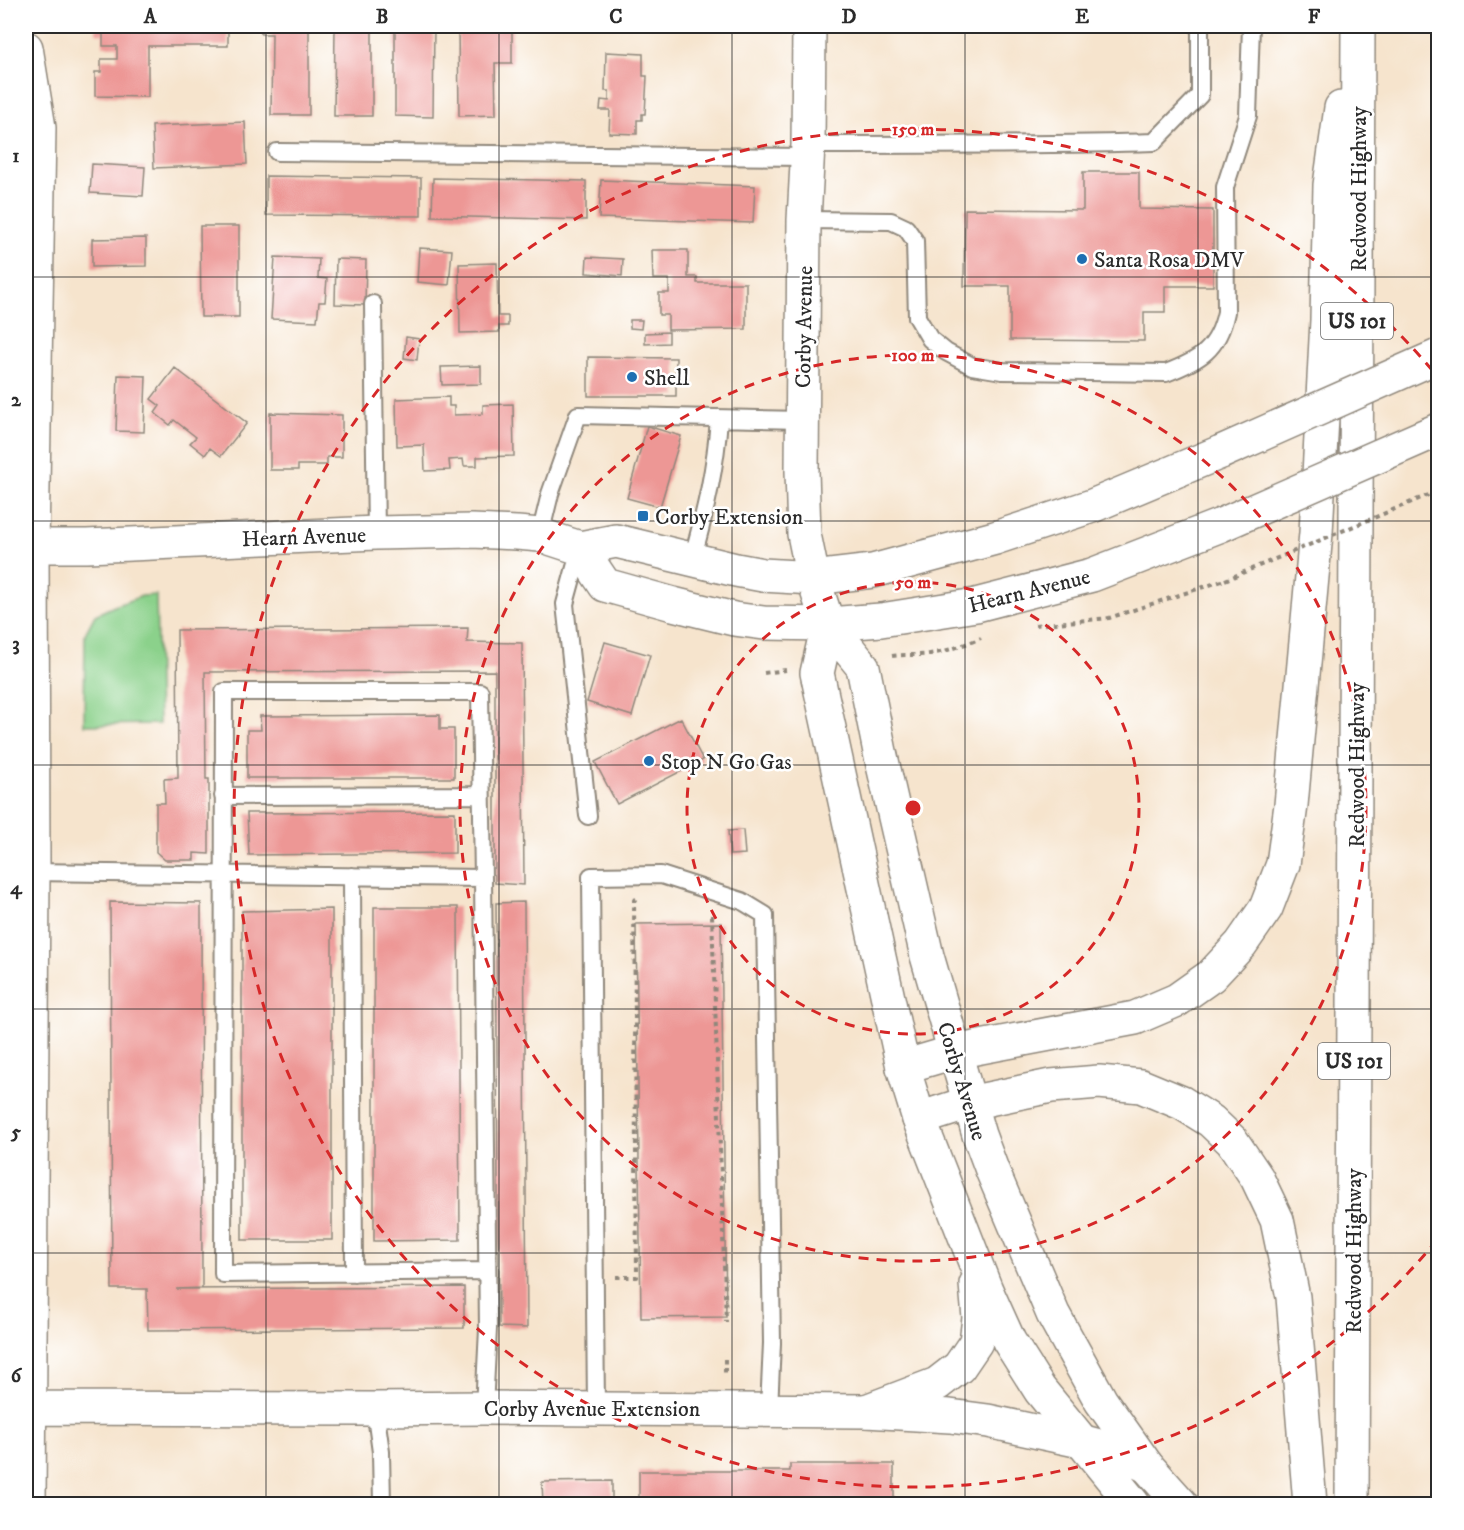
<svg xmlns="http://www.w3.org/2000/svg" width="1464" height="1530" viewBox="0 0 1464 1530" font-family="'IM FELL DW Pica',serif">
<rect width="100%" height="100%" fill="#fff"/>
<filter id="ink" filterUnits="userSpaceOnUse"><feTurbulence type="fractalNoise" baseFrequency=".0167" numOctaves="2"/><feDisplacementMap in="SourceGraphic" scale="12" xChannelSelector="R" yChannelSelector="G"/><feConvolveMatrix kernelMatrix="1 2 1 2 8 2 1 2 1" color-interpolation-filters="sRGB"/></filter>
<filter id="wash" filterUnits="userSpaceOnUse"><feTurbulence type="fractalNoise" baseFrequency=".008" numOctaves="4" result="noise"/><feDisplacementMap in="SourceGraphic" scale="24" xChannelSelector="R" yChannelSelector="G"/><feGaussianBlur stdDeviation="1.35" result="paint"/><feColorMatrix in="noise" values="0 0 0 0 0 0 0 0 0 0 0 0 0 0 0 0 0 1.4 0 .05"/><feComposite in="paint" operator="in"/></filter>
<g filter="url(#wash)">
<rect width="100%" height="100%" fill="#f6e4cd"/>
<path fill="#8bd18b" stroke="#5b7e5b" stroke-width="1.5" d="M156,595L159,724L84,725L85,634L95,615L112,607L142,596Z"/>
<g id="blocks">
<path fill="#ed9795" d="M96,26H228V46H148V97L95,96V72H101V59H117V46H103V34L96,33Z
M261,26H309V115H271L272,34H261Z
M335,26H372V116H334Z
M395,26H434L433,117L395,116Z
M458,26H512V63H495L496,115L459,116Z
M606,52L643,54V76H647L645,114H642V120H637V134L609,133L610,110H600L601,100L609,101V91H605Z
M245,122L247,164L154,168L152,126Z
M92,164L145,167L143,196L90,193Z
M1083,172H1139V209L1213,210V286H1165V312H1144V341L1010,340V286H964L965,209L1083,210Z
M266,176L421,178V216L266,215Z
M433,178L586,181V220L432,216Z
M601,180L755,186L753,223L599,218Z
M200,226H239V317H201Z
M146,238V266L92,267V239Z
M419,248L452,250L449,285L417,282Z
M652,250H688V277H697V283H746V329L668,330V315H659V293H669V279H653Z
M275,257L319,259L318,278L327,279L325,302H319L317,321L271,319Z
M587,257L623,259L622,276L586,273Z
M336,259L366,260L365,305L335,304Z
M497,263L498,316H508V326H499V332L460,333L459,264Z
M630,320H642L641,329L630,328Z
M669,332V343L645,344V333Z
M406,337L419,339L417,360L404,358Z
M588,357L676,358V396H588Z
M481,366V384L442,385L441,367Z
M175,368L247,423L221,456L210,448L205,455L190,443L196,437L174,420L170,425L155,413L160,406L151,399Z
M118,375L146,376L144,432L116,431Z
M449,397V406H454V415L483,414V405L513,404L514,456L477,457V466H464L463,459L449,460L450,470L425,471L424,445L397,446L396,399Z
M270,413L342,415V457H327V465H298V470H270Z
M647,426L681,436L660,507L627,498Z
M468,628L467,642L522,643L524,885L495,883V671L205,672L206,779H209V854L194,853V860H165L156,852V803H165L164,779L178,778L177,630Z
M605,642L650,655L632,716L587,702Z
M440,715V729H454V778H247V730H261L260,716Z
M681,718L703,760L617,804L595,762Z
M455,812V853L249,855L247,813Z
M743,830L745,854L730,855L728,831Z
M110,902L201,903L202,1288L176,1289L464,1287V1328L148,1330L147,1289H112Z
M524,902L527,1328L499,1327L496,903Z
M374,907H458L460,1240L374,1241Z
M332,909V1240H242V911Z
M721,923L726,1317L641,1318L636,924Z
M790,1464H894V1504H639V1471H790Z
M612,1481V1504H543L542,1482Z"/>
</g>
</g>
<g filter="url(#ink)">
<use href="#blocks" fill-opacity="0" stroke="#90887c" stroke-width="1.5"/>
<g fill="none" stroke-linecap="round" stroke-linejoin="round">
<g stroke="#90887c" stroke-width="20">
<path id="lane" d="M808,145C923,144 1038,146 1154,142L1200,95V26
M277,152L807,157
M804,220L891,221L906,228L915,241L917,317L930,339L946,352L972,366L1002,371L1166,373C1200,360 1218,350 1226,312L1225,187L1248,116L1251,26
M373,304L376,533
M540,535L550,494L578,415L802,420
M580,549L565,604L588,816
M692,560C705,513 716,467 719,418
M223,796L481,795
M29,872L483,878L488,1329L484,1408
M352,876L354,1273
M483,878L480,692H224L223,1274L486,1271
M596,1408L591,876L661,875L742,901L765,915L772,1343L769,1409
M375,1409L381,1452L382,1504"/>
</g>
<g stroke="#90887c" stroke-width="36">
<path id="street" d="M26,48L39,128L32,546L33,872L29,1504
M30,1408L375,1409L484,1408L866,1411L950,1416L988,1421L1080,1441L1110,1449L1147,1466"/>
</g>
<g stroke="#90887c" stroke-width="36">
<path id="secondary" d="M809,26L808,145L804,220L802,471L804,534L813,578L828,624L863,667L880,752L927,956L979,1135L992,1170L1053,1314L1101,1401L1147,1466L1181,1504
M26,546H87L376,533L472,531L517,533L540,535L580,548L616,541L736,570L763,575L813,578L873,571L995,538L1092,506L1221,452
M580,548L605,585L673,604L734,619L764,623L828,624L881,620L976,605L1092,575L1221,525
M828,624L817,673L903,1067L919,1119L986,1290L1009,1341L1040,1390L1133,1504
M866,1411L937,1384L959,1367L976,1342L979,1318L976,1284"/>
</g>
<g stroke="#90887c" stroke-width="36">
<path id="highway" d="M903,1067L954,1052L1135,1018L1177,1000L1211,976L1241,944L1266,908L1283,864L1291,805L1316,533L1327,320L1330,185L1341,108
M919,1119L969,1103L1051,1086L1099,1082L1141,1086L1182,1103L1211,1121L1232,1141L1257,1178L1277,1220L1293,1297L1310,1504
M1352,1504L1358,26"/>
</g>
<path stroke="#90887c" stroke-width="4" stroke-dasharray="4.5 4.5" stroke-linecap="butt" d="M1035,625L1109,618L1225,580
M892,656C905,654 918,656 930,654C948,651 964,645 981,638
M764,673L786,670
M712,915L726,1322
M616,1277H637L634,900L637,899
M725,1359V1377"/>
<use href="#lane" stroke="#fff" stroke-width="16"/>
<use href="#street" stroke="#fff" stroke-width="33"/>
<use href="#secondary" stroke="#fff" stroke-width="33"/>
<use href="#highway" stroke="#fff" stroke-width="33"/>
<g stroke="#90887c" stroke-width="36" stroke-linecap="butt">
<path id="secondary-bridge" d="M1221,452L1438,356
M1221,525L1438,430"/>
</g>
<path stroke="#90887c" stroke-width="4" stroke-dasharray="4.5 4.5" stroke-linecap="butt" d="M1225,580L1438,491"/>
<use href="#secondary-bridge" stroke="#fff" stroke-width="33"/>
</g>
</g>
<path fill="none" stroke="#2b2b2b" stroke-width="1.5" stroke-opacity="0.55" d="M266,26V1504M499,26V1504M732,26V1504M965,26V1504M1198,26V1504M26,277H1438M26,521H1438M26,765H1438M26,1009H1438M26,1253H1438"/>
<g fill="none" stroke="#d62828" stroke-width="3" stroke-dasharray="10 8">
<circle cx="913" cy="808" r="226"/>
<circle cx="913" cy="808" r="453"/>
<path d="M1437 1240A679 679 0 1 1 1437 376"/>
</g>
<g fill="#1f6fb2" stroke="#fff" stroke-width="2">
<circle cx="1082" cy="259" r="6"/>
<circle cx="632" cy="377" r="6"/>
<rect x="637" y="510" width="12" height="12" rx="3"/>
<circle cx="649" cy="761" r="6"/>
</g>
<g text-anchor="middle" stroke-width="5" stroke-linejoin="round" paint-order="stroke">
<g fill="#fff" stroke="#6b6b6b" stroke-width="1.5">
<rect x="1321" y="303" width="72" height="36" rx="4.5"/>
<rect x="1318" y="1043" width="72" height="36" rx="4.5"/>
</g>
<g font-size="21" font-weight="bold" fill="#2b2b2b">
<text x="1357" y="328">US 101</text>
<text x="1354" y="1068">US 101</text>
</g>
<g font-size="22" fill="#2b2b2b" stroke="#fff">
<text transform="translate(1358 189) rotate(-90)" y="8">Redwood Highway</text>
<text transform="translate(803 327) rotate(-89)" y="8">Corby Avenue</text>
<text transform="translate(304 536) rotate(-2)" y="8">Hearn Avenue</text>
<text transform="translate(1029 590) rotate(-14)" y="8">Hearn Avenue</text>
<text transform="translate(1356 765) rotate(-90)" y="8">Redwood Highway</text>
<text transform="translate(963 1081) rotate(73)" y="8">Corby Avenue</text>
<text transform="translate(1353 1251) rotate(-90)" y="8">Redwood Highway</text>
<text x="592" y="1416">Corby Avenue Extension</text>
</g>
<g font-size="22" fill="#2b2b2b" stroke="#fff" text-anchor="start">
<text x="1094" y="267">Santa Rosa DMV</text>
<text x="644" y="385">Shell</text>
<text x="655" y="524">Corby Extension</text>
<text x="661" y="769">Stop N Go Gas</text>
</g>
</g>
<circle cx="913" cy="808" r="9" fill="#d62828" stroke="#fff" stroke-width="3"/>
<g font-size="18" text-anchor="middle" font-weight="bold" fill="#d62828" stroke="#fff" stroke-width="5" stroke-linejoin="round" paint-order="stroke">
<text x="913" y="135">150 m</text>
<text x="913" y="361">100 m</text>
<text x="913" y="588">50 m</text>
</g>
<rect width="1464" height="1530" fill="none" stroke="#fff" stroke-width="66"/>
<rect x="33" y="33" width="1398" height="1464" fill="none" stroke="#2b2b2b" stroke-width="2"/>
<g font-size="20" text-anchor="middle" font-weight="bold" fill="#2b2b2b">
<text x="150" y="23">A</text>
<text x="382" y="23">B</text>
<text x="616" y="23">C</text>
<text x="849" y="23">D</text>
<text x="1082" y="23">E</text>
<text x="1314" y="23">F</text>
<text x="16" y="162">1</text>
<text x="16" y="406">2</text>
<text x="16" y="650">3</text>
<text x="16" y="894">4</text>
<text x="16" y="1138">5</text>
<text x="16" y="1382">6</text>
</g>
</svg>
